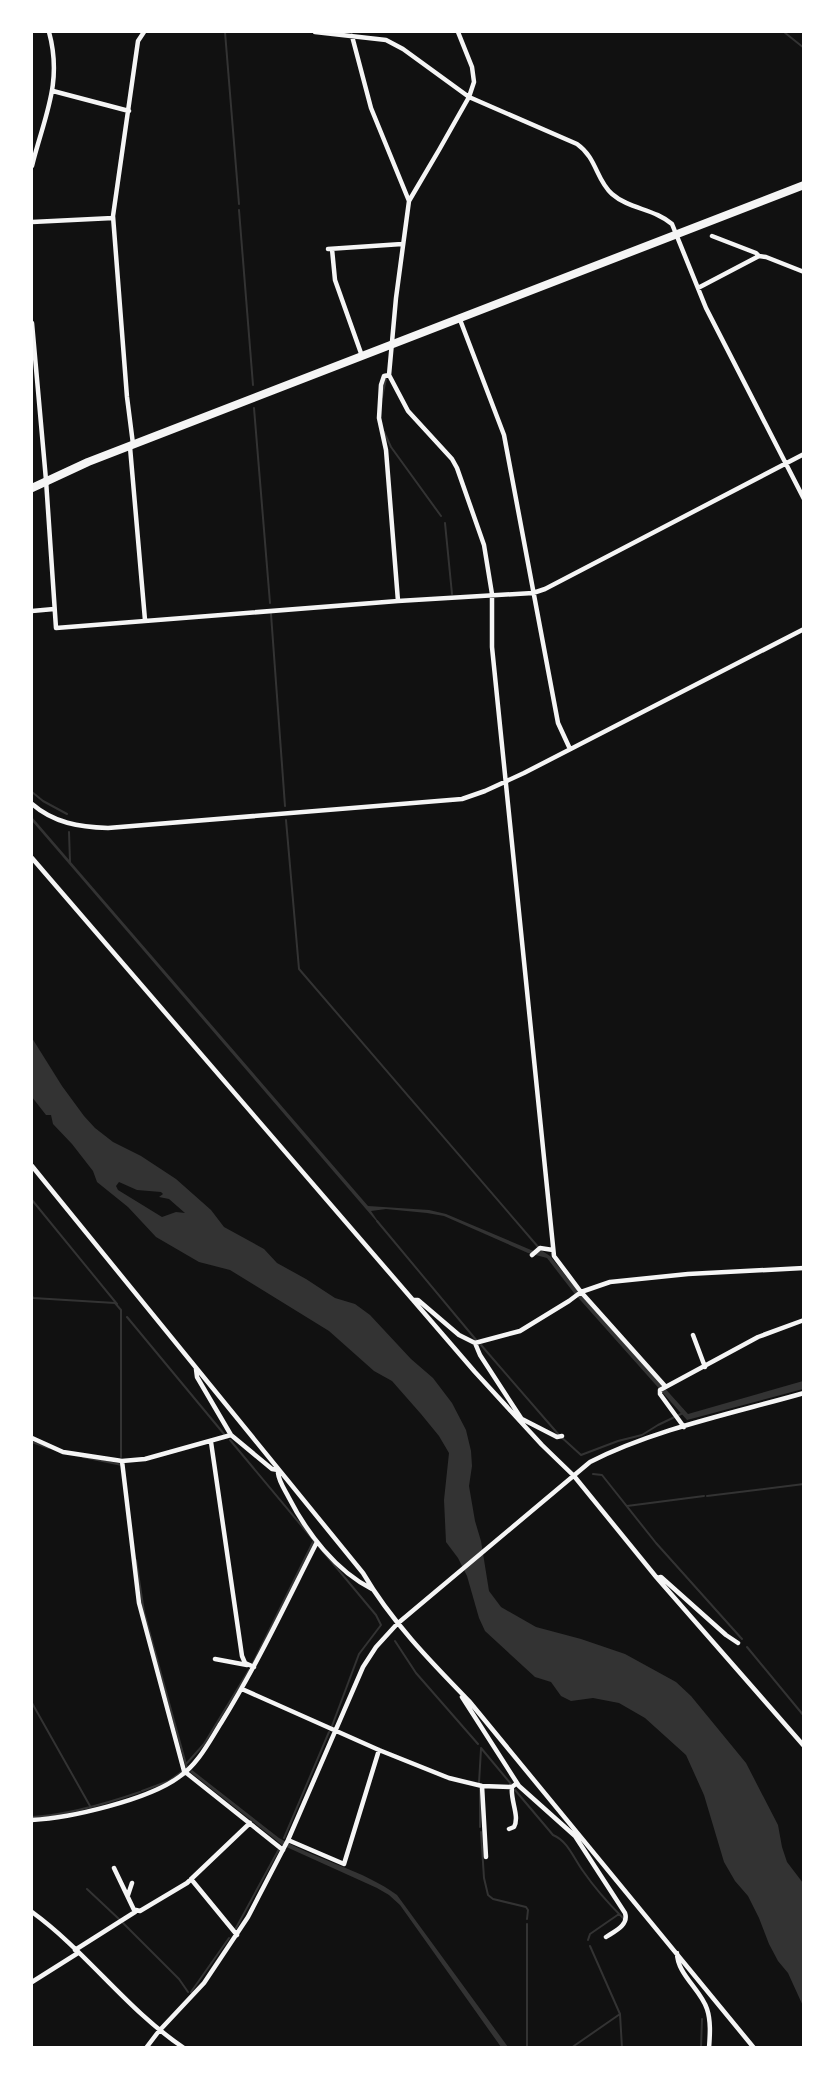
<svg xmlns="http://www.w3.org/2000/svg" width="835" height="2079" viewBox="0 0 835 2079" font-family="Inter,sans-serif">
<rect width="100%" height="100%" fill="#111"/>
<path fill="#333" fill-rule="evenodd" d="M32,817L368,1206L429,1210L446,1214L531,1250L536,1252L541,1250L550,1256L582,1296L688,1414L803,1381V1389L687,1420L574,1293L547,1258L528,1253L444,1216L427,1213L386,1209L371,1211L384,1230L32,821Z
M32,1038L62,1086L84,1116L95,1128L113,1142L141,1156L176,1179L211,1210L224,1227L264,1249L277,1263L306,1279L335,1298L355,1304L370,1315L411,1359L433,1378L452,1403L466,1430L471,1451L472,1466L469,1486L475,1521L481,1541L489,1591L501,1607L536,1627L581,1639L625,1654L676,1682L691,1696L746,1763L778,1825L782,1847L787,1862L803,1883V2006L788,1973L778,1961L769,1944L759,1918L748,1896L735,1881L724,1862L704,1795L686,1755L645,1718L619,1703L593,1698L571,1701L561,1696L551,1682L535,1677L485,1631L479,1618L467,1576L458,1558L446,1542L444,1500L449,1453L439,1436L421,1414L392,1381L374,1371L329,1331L230,1270L199,1262L156,1237L128,1207L97,1182L93,1171L72,1144L53,1124L51,1115H46L32,1097ZM119,1182L137,1190L161,1192L163,1194L159,1197L169,1199L185,1213L176,1212L162,1217L118,1190L116,1186Z
M192,1770L279,1838C315,1859 365,1871 397,1895L508,2047H501L400,1905L389,1895L377,1888L282,1845L190,1772Z"/>
<g fill="none" stroke-linecap="round" stroke-linejoin="round">
<path stroke="#333" stroke-width="2" d="M225,32L239,204
M784,32L804,48
M239,210L253,385
M382,397L386,379
M254,408L270,603
M384,432L391,447L441,516
M445,523L452,594
M271,614L285,806
M32,792L43,801L67,814
M286,820L299,969L539,1248
M69,832L70,862
M32,1200L117,1304
M377,1221L477,1341
M32,1296L33,1298L115,1303L121,1310V1457
M127,1317L224,1434
M481,1345L559,1435L581,1455L618,1441L642,1435L658,1425L683,1413
M230,1440L376,1615L381,1625L359,1654L332,1726
M32,1442L49,1448
M83,1457L122,1465
M593,1474L602,1475L656,1543L742,1639
M707,1496L804,1484
M627,1506L704,1496
M136,1560L144,1612L187,1768
M395,1641L416,1673L478,1744
M747,1647L804,1716
M253,1663L313,1542
M32,1703L90,1806
M481,1748L511,1784
M187,1763L204,1744L249,1670
M479,1783L481,1749
M480,1789V1827
M515,1790L553,1835C568,1841 574,1859 583,1871C594,1887 609,1904 623,1918
M142,1791L169,1781L183,1771
M32,1817C68,1815 105,1804 140,1792
M481,1832L484,1878L488,1895L493,1899L526,1907L528,1910L527,1919
M284,1838L329,1732
M87,1889L120,1920
M123,1923L179,1979L188,1992
M236,1928L279,1849
M588,1940L590,1934L619,1914
M590,1946L620,2014L622,2048
M191,1992L229,1938
M527,2048V1924
M571,2048L620,2014
M701,2048L702,2019"/>
<path stroke="#f5f5f5" stroke-width="4.5" d="M315,32L386,40L403,49L469,97L577,144C597,158 596,180 612,194C629,209 655,209 672,224L706,308L804,499
M458,32L472,67L474,82L469,97L439,150L409,201L396,298L389,375L408,411L452,459L457,468L484,545L492,594V647L554,1256L581,1292L665,1386
M352,36L371,108L409,201
M53,91L129,111
M32,166C44,117 63,83 49,32
M32,222L113,218
M712,236L756,253L759,256
M328,249L402,244
M332,249L335,280L362,356
M698,288L759,256L766,257L804,272
M459,317L504,435L558,723L570,749
M32,323L46,480L56,628L398,601L533,593L545,589L804,454
M389,375L384,376L381,385L379,418L386,450L398,601
M133,444L127,397L113,216L138,41L144,32
M130,447L145,620
M32,611L54,609
M32,804C54,823 79,827 108,828L462,799L485,791L524,773L804,629
M32,858L475,1372L542,1445L574,1476L657,1578L804,1746
M32,1166L363,1573C391,1621 430,1661 469,1701L754,2048
M532,1255L540,1248L553,1250
M413,1300H418L459,1335L475,1343L520,1331L569,1301L581,1292L610,1282L688,1274L804,1268
M693,1335L705,1367
M475,1343L480,1355L521,1418
M196,1369L197,1377L231,1435L272,1469L278,1470
M520,1418L557,1437L562,1436
M684,1427L660,1394V1390L758,1337L804,1320
M32,1438L63,1452L122,1461L145,1459L231,1435
M211,1442L242,1656L245,1663L254,1667
M122,1461L139,1603L184,1771L283,1850
M278,1473C279,1482 285,1490 289,1498C307,1533 336,1571 372,1589
M657,1578L661,1577L726,1635L738,1643
M215,1659L247,1665
M242,1689L379,1750L449,1778L482,1786L512,1787L517,1783
M462,1697L519,1786L575,1836L625,1913C629,1925 615,1931 606,1937
M482,1786L486,1857
M32,1820C70,1818 148,1800 179,1777C198,1764 209,1742 221,1723C257,1665 286,1603 317,1542
M509,1829L514,1827C520,1816 510,1800 512,1787
M288,1840L344,1864L379,1750
M191,1879L237,1935
M128,1895L132,1883
M136,1910L140,1911L187,1883L250,1823
M32,1912C87,1952 127,2010 184,2048
M75,1950L135,1912L114,1868
M677,1953C677,1974 701,1990 707,2009C711,2021 710,2035 709,2048
M32,1982L78,1953
M146,2048L159,2031L204,1983L248,1917L288,1840L363,1667L376,1647L397,1624L590,1462C655,1429 734,1413 804,1393"/>
<path stroke="#f5f5f5" stroke-width="8" d="M32,488L88,462L804,185"/>
</g>
<rect width="835" height="2079" fill="none" stroke="#ffffff" stroke-width="66"/>
</svg>
